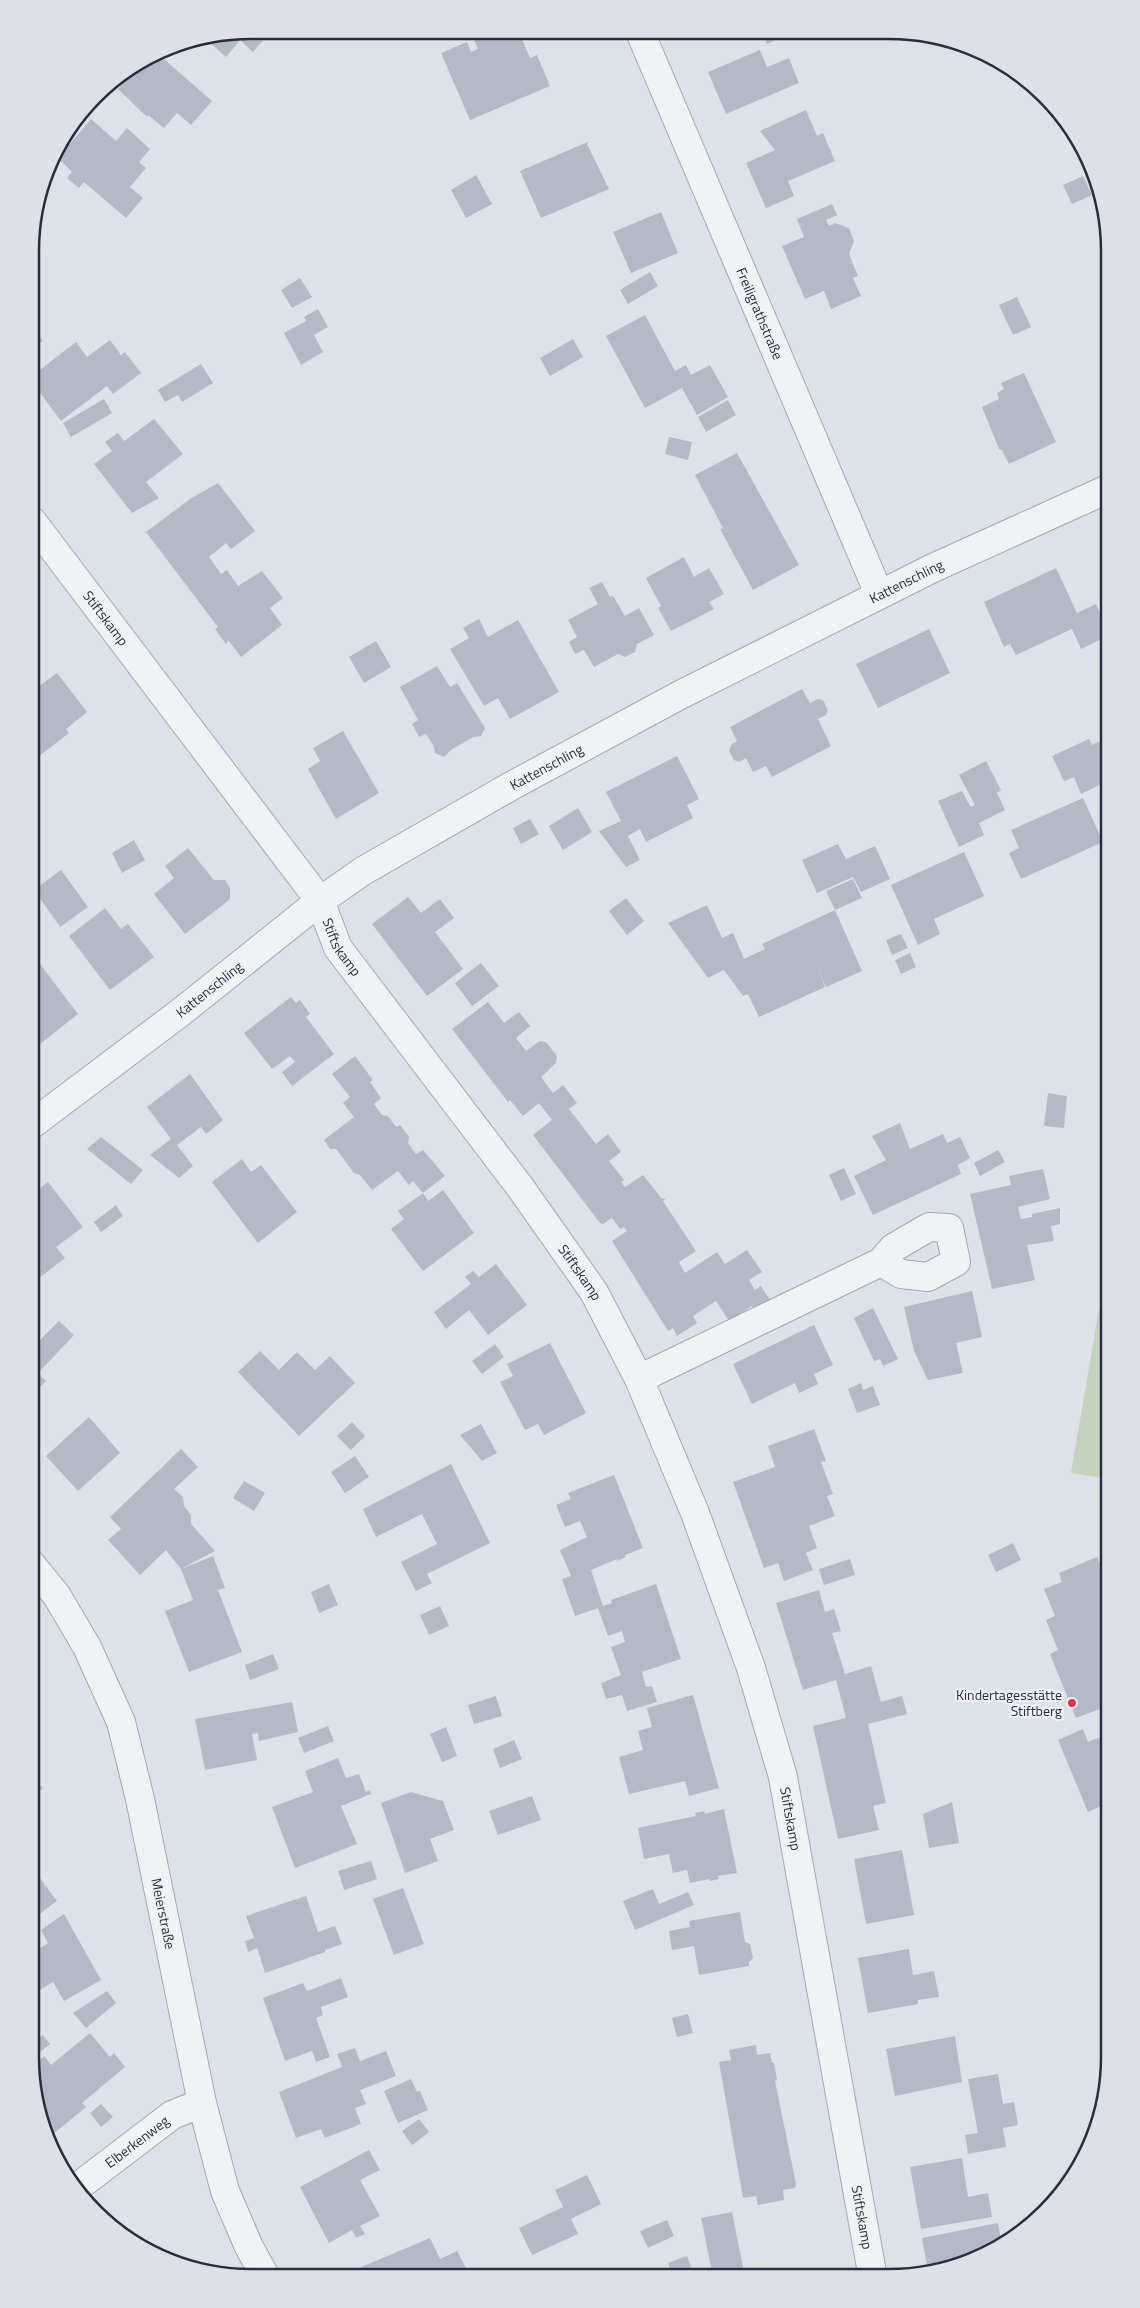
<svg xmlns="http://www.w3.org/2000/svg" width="1140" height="2308" viewBox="0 0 1140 2308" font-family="'Titillium Web',sans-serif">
<rect width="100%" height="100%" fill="#dde1e8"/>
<path fill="#c3d3be" d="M1110,1245V1477L1109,1479L1071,1473Z"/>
<path fill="#b4bac5" d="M251,30H272L253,52L240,40L226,57L211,44L207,45L201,40Z
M470,31L519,32L530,58L537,55L550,86L470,120L441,53L467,42L471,52L478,49Z
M763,33H792L767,44Z
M760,50L767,67L789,58L799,83L726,114L708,72Z
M157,53L212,101L191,125L177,113L164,128L148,115L147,117L118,89L141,63Z
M806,110L817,136L823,133L835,161L788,181L794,196L766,208L746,163L775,150L760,131Z
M91,119L116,141L127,128L150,149L139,162L146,168L130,187L143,198L126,218L84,182L79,188L67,178L72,172L58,158Z
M590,141L587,144L609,189L541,218L520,171Z
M476,175L492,204L466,218L451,190Z
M1083,176L1092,195L1072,204L1063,185Z
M832,204L837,215L826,220L829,226L835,223L849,228L854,241L849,254L858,276L853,278L861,296L831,309L824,291L805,299L782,246L804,237L797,219Z
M661,212L678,253L631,273L613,232Z
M650,272L658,286L628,304L620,290Z
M300,278L312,297L292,308L281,290Z
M1017,297L1031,327L1013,335L999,305Z
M318,309L328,327L314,335L323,352L301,365L284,333L306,321L304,317Z
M645,315L675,371L686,365L691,375L710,365L728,397L697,415L682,388L645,408L606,336Z
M32,324L43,341L32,348Z
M573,339L583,357L550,376L540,358Z
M110,340L121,355L125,352L141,373L113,394L107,386L61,421L32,382V376L76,342L87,357Z
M201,364L213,383L182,402L178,395L165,402L158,390Z
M1024,373L1056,442L1009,464L1002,450L999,449L982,407L999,399L997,393L1004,389L1001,383Z
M104,399L112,413L71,437L63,423Z
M728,400L736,415L706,432L698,417Z
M154,419L183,454L146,482L159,498L132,513L94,464L112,451L105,442L118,433L124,441Z
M669,437L692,442L688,460L665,454Z
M737,453L799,565L753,590L720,529L723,528L695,475Z
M218,483L255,531L231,549L226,543L209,557L221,574L227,570L238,586L262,571L283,598L270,608L282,625L241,657L228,640L226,644L215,629L218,627L146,532L190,499Z
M684,557L694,577L709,568L724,594L709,602L714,609L671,631L658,608L661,606L646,578Z
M1056,568L1077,613L1096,604L1110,635L1081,649L1072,629L1016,655L1010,644L1004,647L984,602Z
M602,582L610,597L613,596L625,616L639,608L654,635L637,644L635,652L625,657L618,654L594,667L584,650L575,654L569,642L577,637L568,620L598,604L589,588Z
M479,619L488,637L518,620L559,692L510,719L498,698L484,706L450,649L469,638L463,628Z
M929,629L950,673L878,708L856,664Z
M376,641L391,667L364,683L349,657Z
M437,666L450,687L457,683L485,728L481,736L473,737L451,750L444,757L435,753L433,745L426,734L419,737L412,724L418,720L400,687Z
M57,673L87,712L66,729L69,733L34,760L31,756V692Z
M802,689L810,703L818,699L823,700L828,710L826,715L818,719L831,746L772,777L766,766L753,772L746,758L739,762L734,760L729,751L731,745L737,741L730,727Z
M343,731L379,793L336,819L308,769L320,761L313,748Z
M1110,737V780L1081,794L1074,777L1064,781L1052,756L1089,739L1092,745Z
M677,756L699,799L687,805L693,818L646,842L640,829L628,836L640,860L626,867L599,831L621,821L606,792Z
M986,761L1001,790L997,793L1005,810L979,823L984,835L959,847L938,801L962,791L970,806L971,807L975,805L959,775Z
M1083,798L1103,842L1021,879L1009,853L1019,848L1011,830Z
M578,808L592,832L563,850L549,826Z
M530,819L539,834L521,844L513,828Z
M134,840L145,860L122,873L112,853Z
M838,844L846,859L875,846L890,879L861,892L853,877L817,893L802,860Z
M188,848L214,880H225L230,888V897L229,900L185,934L154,894L174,878L165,866Z
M964,852L984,896L934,919L940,934L918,945L891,885Z
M61,870L88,907L60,927L34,890Z
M853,879L862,898L835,910L826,891Z
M408,897L421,913L440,899L454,918L435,932L463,969L427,996L372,924Z
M626,898L644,921L627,935L609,911Z
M707,905L722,938L733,933L744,959L765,949L762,944L835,910L862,971L826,987L819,971L825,987L759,1017L748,994L743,996L724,970L708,978L668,923Z
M105,908L121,929L128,924L154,957L110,990L69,936Z
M901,934L908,948L892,955L886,940Z
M910,953L916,967L901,974L895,960Z
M37,960L78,1014L35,1048L31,1043V964Z
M481,963L499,986L472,1006L455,983Z
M291,997L296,1003L300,1000L310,1014L306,1017L334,1054L292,1086L282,1072L295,1062L290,1056L272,1069L244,1033Z
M488,1002L504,1023L519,1012L530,1026L516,1038L526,1051L540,1041L546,1042L557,1056L556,1063L541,1077L553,1093L563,1085L577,1103L569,1109L596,1144L608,1134L621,1152L609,1161L624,1180L621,1182L625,1187L643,1175L662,1199L666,1198L663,1201L696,1251L679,1262L685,1273L717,1252L725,1264L747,1250L762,1272L749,1280L755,1290L761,1286L770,1300L754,1310L752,1306L729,1321L716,1301L693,1316L697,1323L677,1336L673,1328L668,1331L612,1241L627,1231L624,1227L620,1229L612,1218L603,1224L600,1223L533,1135L552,1120L539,1103L523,1116L510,1100L508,1102L452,1029Z
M355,1056L373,1080L370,1082L381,1098L374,1104L382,1115L388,1116L396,1127L400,1125L409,1137L408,1143L416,1154L423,1150L445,1176L423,1193L413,1181L409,1185L398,1171L372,1190L360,1175L354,1173L336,1149H330L324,1140L354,1117L343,1103L350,1097L332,1074Z
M190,1074L223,1120L206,1134L201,1127L177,1145L193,1166L179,1178L150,1155L171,1139L147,1107Z
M1048,1093L1067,1096L1064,1128L1044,1126Z
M900,1123L910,1149L943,1134L947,1143L960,1137L970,1158L958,1165L961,1174L873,1215L854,1176L886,1160L872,1136Z
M101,1137L143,1170L131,1184L87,1149Z
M998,1150L1005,1162L980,1176L974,1163Z
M242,1159L251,1172L261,1165L297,1212L258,1243L212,1182Z
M844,1168L856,1194L841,1201L829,1175Z
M1043,1169L1050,1199L1018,1207L1021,1219L1032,1217V1214L1060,1208V1224L1051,1226L1054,1241L1027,1245L1035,1280L992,1289L970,1194L1011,1185L1009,1176Z
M48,1182L83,1227L56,1247L65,1258L31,1284V1245L35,1242L31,1236V1195Z
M443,1190L474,1233L423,1271L391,1229L404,1219L398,1211L423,1193L428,1201Z
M116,1205L123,1216L101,1232L94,1222Z
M496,1264L527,1305L488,1335L469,1310L446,1329L434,1312L471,1284L465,1277L473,1271L479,1277Z
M972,1291L982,1337L956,1343L963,1373L928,1380L914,1351L904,1307Z
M873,1308L898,1359L883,1366L880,1359L874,1361L854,1318Z
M59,1321L74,1335L38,1373L46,1381L35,1392L31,1388V1335L38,1342Z
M814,1325L833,1365L814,1374L818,1384L799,1393L795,1383L752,1404L733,1364Z
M550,1343L586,1413L544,1435L538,1424L525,1430L500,1382L513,1376L507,1364Z
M495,1344L504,1357L482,1374L472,1361Z
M260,1351L279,1370L297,1352L315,1370L330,1356L355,1383L299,1436L238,1372Z
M861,1383L863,1390L873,1386L880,1405L857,1413L848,1389Z
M89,1417L120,1453L78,1491L46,1456Z
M352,1422L365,1436L351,1450L337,1436Z
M481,1424L497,1453L482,1461L460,1435Z
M814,1429L826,1461L821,1462L833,1494L827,1496L835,1516L809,1526L817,1548L806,1553L813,1570L784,1581L778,1563L764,1568L733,1482L775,1467L768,1446Z
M181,1449L198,1467L174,1489L183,1497L184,1506L191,1515V1524L215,1551L181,1569L166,1550L140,1575L108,1540L121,1529L110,1517Z
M355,1456L369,1477L345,1493L331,1472Z
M451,1464L490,1543L427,1574L432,1583L416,1591L401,1562L437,1544L422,1514L376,1537L363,1509Z
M614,1475L643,1548L625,1555L626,1557L617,1561V1559L591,1570L603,1606L612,1603L611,1600L656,1584L681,1659L642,1672L646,1687L652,1686L657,1702L627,1711L622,1695L606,1699L601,1683L621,1675L611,1647L625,1642L622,1631L608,1636L598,1608L575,1616L562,1579L571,1576L560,1550L587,1537L580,1521L565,1527L556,1505L571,1499L568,1493Z
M244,1481L265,1493L254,1511L233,1498Z
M1013,1543L1021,1560L996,1572L988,1555Z
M213,1556L225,1588L218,1590L242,1652L189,1672L165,1611L193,1600L181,1569Z
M1097,1557L1102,1569L1110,1565V1705L1076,1718L1050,1654L1058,1650L1046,1620L1055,1616L1044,1589L1062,1582L1059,1573Z
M850,1559L855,1575L824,1585L819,1569Z
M329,1584L338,1605L319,1613L311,1592Z
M819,1590L825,1612L834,1609L841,1631L832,1633L845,1674L871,1666L881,1702L902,1696L907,1714L868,1724L886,1803L873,1806L879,1830L838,1839L813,1726L846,1718L836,1680L803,1690L776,1603Z
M440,1606L449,1626L429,1635L420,1615Z
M273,1654L279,1669L250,1680L245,1665Z
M693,1695L719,1788L689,1796L685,1781L629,1794L619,1757L643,1750L638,1731L652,1727L647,1708Z
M496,1696L502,1716L474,1724L468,1705Z
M292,1702L298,1732L259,1741L258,1733L252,1734L257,1760L205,1770L195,1719Z
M328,1726L334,1741L304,1753L298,1738Z
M446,1727L457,1756L442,1762L430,1734Z
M1083,1729L1088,1742L1109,1734L1110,1736V1802L1088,1812L1058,1740Z
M514,1740L522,1759L500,1768L493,1749Z
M338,1758L346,1778L359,1774L366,1792L370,1790L371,1794L341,1806L357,1844L295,1868L272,1807L313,1792L305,1771Z
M30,1775L43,1788L30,1800Z
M411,1792L443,1801L454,1830L430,1839L438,1861L405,1873L381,1803Z
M532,1796L541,1820L498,1835L489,1811Z
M952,1802L959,1843L929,1848L923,1814Z
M724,1809L737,1873L718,1876L719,1879L710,1881L709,1879L690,1883L687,1870L673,1873L669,1854L644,1859L638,1828L696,1816L695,1813L704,1811L705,1814Z
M902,1850L914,1915L866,1924L854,1859Z
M371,1861L377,1879L344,1890L338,1871Z
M30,1865L57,1901L30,1921Z
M403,1888L424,1944L394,1955L373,1899Z
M653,1889L659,1904L688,1892L694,1905L635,1930L623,1901Z
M306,1896L318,1932L335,1926L342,1944L325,1950V1952L265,1973L257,1948L248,1952L245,1941L254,1938L246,1916Z
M740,1912L745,1942L750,1944L753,1958L749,1962V1966L699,1975L694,1946L672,1950L669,1931L690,1927L689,1921Z
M64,1914L101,1980L64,2001L53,1982L40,1990L30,1973V1955L48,1943L41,1930Z
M909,1949L913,1975L934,1971L939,1997L918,2000V2004L868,2013L858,1958Z
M341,1978L348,1997L321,2007L323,2015L316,2018L330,2057L316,2062L312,2051L285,2061L263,1998L303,1983L307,1991Z
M107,1991L116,2003L86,2028L73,2013Z
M688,2014L693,2033L677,2037L672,2018Z
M90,2033L110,2057L114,2053L125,2067L82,2103L86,2107L47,2139L42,2128L32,2067L44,2056L51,2065Z
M43,2035L50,2044L40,2052L32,2042Z
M955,2036L962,2082L895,2096L886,2049Z
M756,2045L757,2055L770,2053L772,2063H774L777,2080L775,2081L796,2184L795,2188L783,2190L784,2200L758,2205L756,2196L743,2198L719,2062L731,2060L729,2050Z
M355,2048L360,2061L386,2051L396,2076L360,2090L366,2104L355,2108L361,2124L325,2138L321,2129L296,2138L279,2092L342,2067L337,2054Z
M998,2074L1003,2104L1014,2102L1018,2125L1003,2128L1006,2147L968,2154L965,2135L978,2133L968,2079Z
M411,2079L417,2092L420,2091L428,2110L398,2123L384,2091Z
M101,2104L113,2117L101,2127L90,2113Z
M419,2119L429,2132L412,2145L402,2131Z
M369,2150L380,2170L360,2180L380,2216L360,2226L365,2234L356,2238L352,2230L329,2243L300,2187Z
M962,2158L968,2197L988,2193L992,2217L921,2229L910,2167Z
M587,2175L601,2204L571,2219L578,2234L532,2255L519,2228L563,2207L555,2190Z
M732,2212L744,2272L713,2277L701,2218Z
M667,2220L674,2236L648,2248L640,2231Z
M113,2221L134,2240V2241L109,2225Z
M998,2223L1002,2245L970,2251L971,2261L960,2266L928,2271L922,2238Z
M430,2238L440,2259L457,2251L467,2270L452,2277L363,2276L359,2268Z
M687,2256L694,2276L673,2277L668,2263Z
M546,2268L550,2277H528Z"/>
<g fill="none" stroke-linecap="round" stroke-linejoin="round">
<g stroke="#a2a8b2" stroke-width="30">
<g id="minor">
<path id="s1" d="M640,32L879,594"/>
<path id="s2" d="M32,521L320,901L338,948L520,1187L594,1292L639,1379L695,1513L751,1668L783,1777L873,2278"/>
<path id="s3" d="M31,1125L181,1012L320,901L363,871L513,785L680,695L933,568L1110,488"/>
<path d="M639,1379L881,1262L893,1248L929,1227L949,1228L956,1262L928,1277L901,1274L881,1262"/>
<path id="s4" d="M31,1564L57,1596L87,1647L121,1722L140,1799L202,2103L225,2191L249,2247L265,2276"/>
<path id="s5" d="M75,2189L172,2115L202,2103"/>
</g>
</g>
<use href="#minor" stroke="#f0f2f6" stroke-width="28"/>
</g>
<circle fill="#d7384e" stroke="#edf0f6" stroke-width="2" cx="1072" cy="1703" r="5"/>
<g text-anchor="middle" stroke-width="4.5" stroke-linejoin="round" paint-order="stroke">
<g font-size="14" fill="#262f40" stroke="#edf0f6">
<text dy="5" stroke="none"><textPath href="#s1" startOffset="306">Freiligrathstraße</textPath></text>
<text dy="5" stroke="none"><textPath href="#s3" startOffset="1034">Kattenschling</textPath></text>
<text dy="5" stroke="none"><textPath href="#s2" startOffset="122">Stiftskamp</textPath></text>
<text dy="5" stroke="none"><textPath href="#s3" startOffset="629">Kattenschling</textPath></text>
<text dy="5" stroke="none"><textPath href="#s2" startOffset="528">Stiftskamp</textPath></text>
<text dy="5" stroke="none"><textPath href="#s3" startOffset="224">Kattenschling</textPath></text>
<text dy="5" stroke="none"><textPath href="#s2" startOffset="932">Stiftskamp</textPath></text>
<text dy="5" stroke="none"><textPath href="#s2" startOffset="1520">Stiftskamp</textPath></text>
<text dy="5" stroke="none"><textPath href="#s4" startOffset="379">Meierstraße</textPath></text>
<text dy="5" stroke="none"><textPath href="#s5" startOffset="78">Elberkenweg</textPath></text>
<text dy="5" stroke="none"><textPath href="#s2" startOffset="1925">Stiftskamp</textPath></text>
</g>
<g font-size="14" fill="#262f40" stroke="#edf0f6" text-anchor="end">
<text x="1062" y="1700">Kindertagesstätte<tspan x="1062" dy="16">Stiftberg</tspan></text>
</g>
</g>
<path d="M0 0H1140V2308H0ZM251 39H889A212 212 0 0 1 1101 251V2057A212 212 0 0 1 889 2269H251A212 212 0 0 1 39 2057V251A212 212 0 0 1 251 39Z" fill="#dde1e7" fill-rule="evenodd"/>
<path fill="none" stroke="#262f40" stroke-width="2.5" d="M251 39H889A212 212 0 0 1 1101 251V2057A212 212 0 0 1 889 2269H251A212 212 0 0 1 39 2057V251A212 212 0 0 1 251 39Z"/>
</svg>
